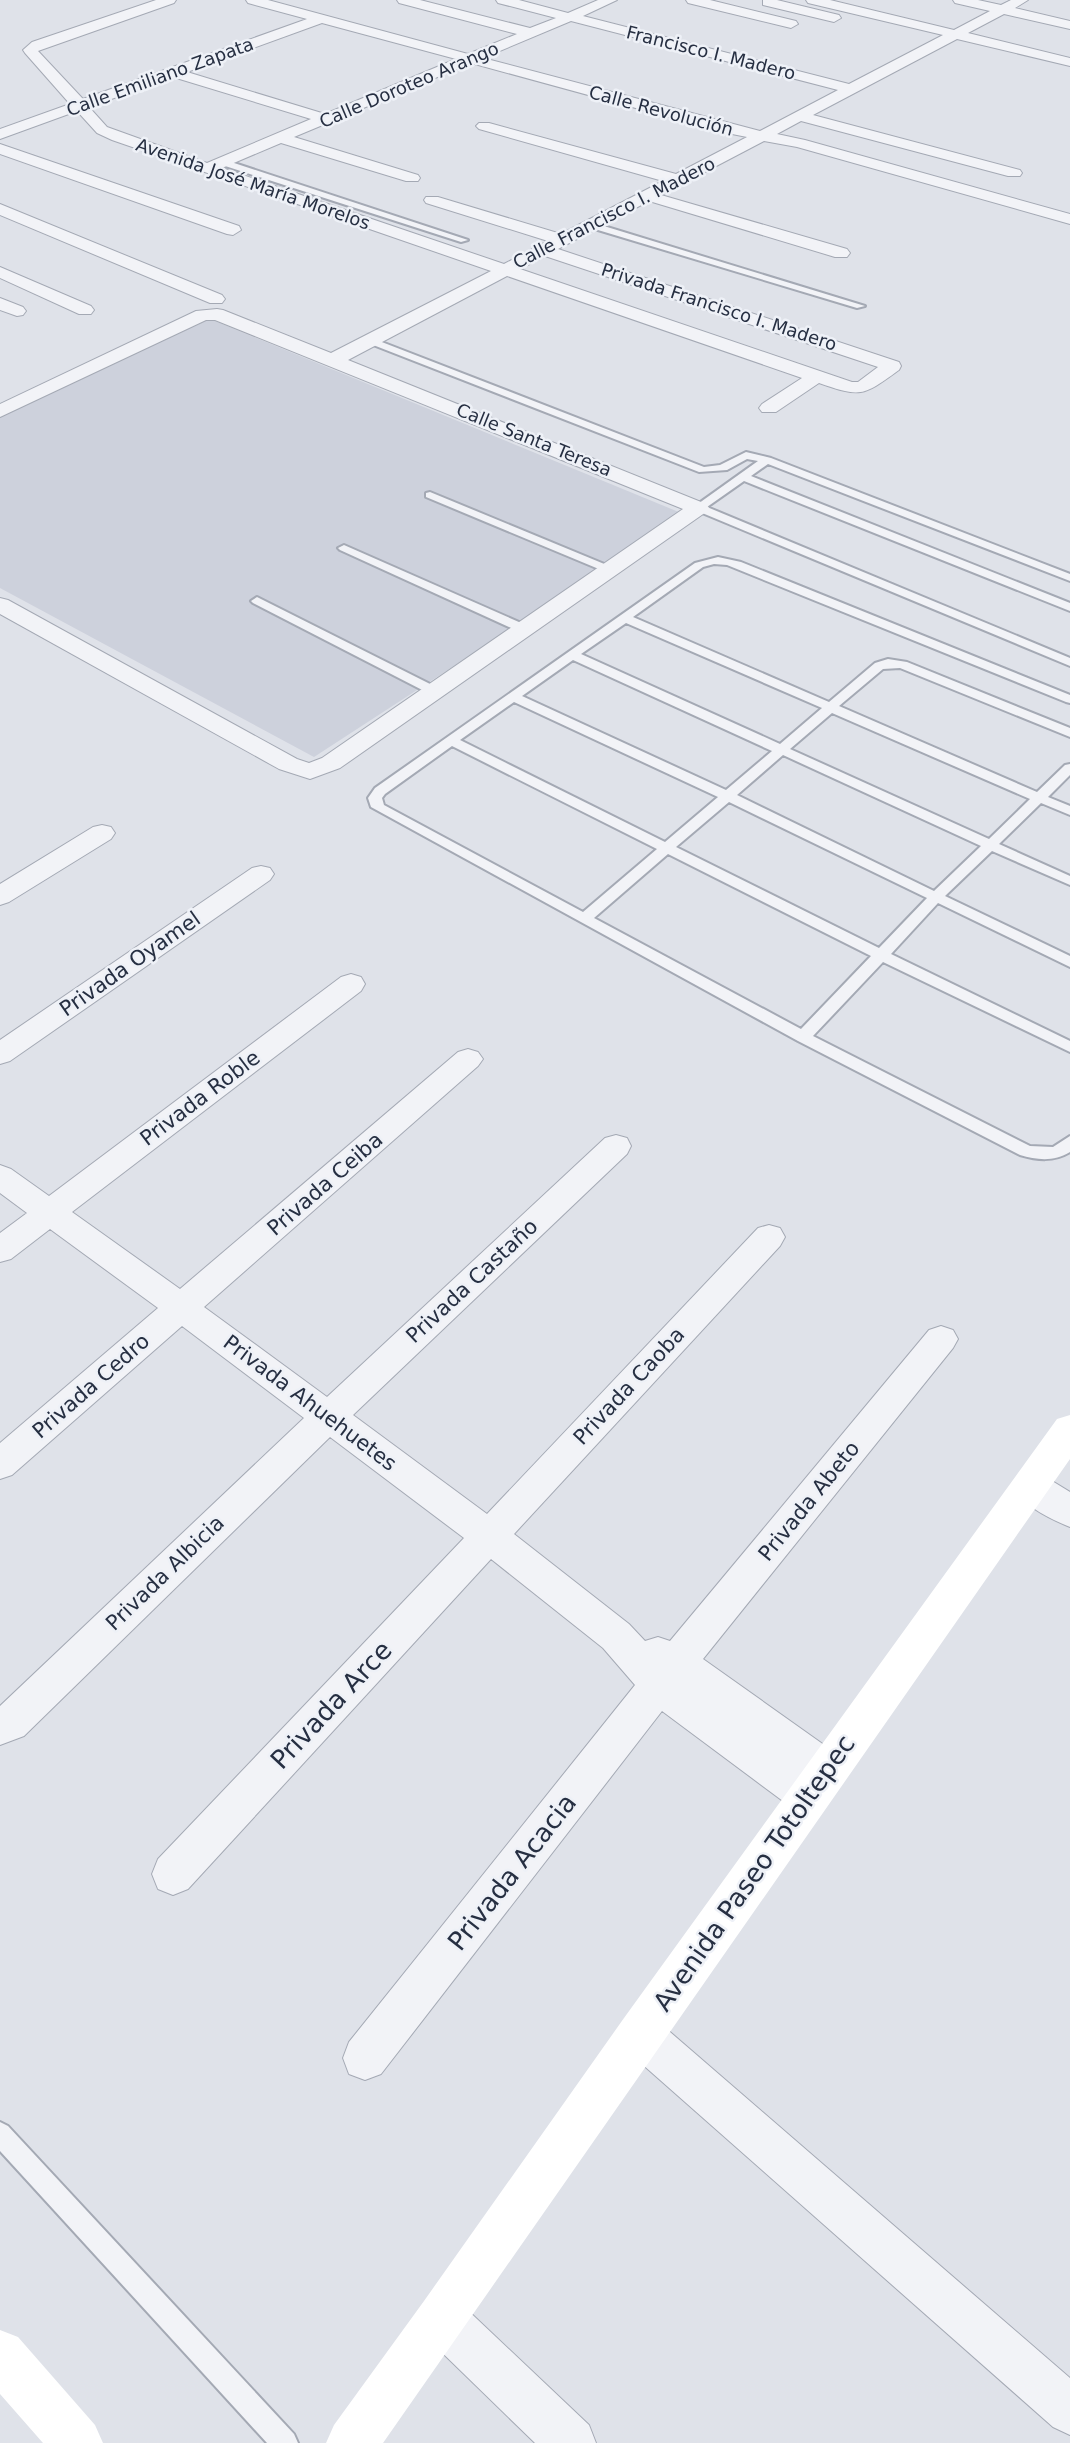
<svg xmlns="http://www.w3.org/2000/svg" width="1070" height="2443" viewBox="0 0 1070 2443" font-family="'DejaVu Sans',sans-serif">
<rect width="100%" height="100%" fill="#dfe2e9"/>
<path fill="#cdd1dc" d="M210,319L686,515L314,757L0,588V416Z"/>
<g fill="none" stroke-linecap="round" stroke-linejoin="round">
<g stroke="#a4a9b4" stroke-width="4">
<path id="lane" d="M219,160H225L468,240L461,242L219,164Z
M588,223H594L865,306L857,308L588,227Z
M368,339H374L704,467L720,465L746,452L771,458L1070,574V581L768,464L751,476L1070,603V611L744,481L707,507L1070,658V666L695,510V506L758,461L747,459L727,470L699,472L368,343Z
M430,492L614,568L616,570L610,573L606,572L426,497V493Z
M344,545L528,626L530,629L528,632H520L340,550L338,548Z
M718,557L741,562L1070,695V703L1066,702L727,565L714,564L703,567L633,617L829,702L875,663L888,659L907,662L1070,728V737L900,668L883,669L839,706L1037,792L1065,765L1070,764V775L1048,797L1070,806V815L1041,803L999,844L1070,876V885L992,851L945,896L1070,956V967L938,903L891,954L1070,1041V1052L883,962L813,1036L1030,1146L1053,1147L1070,1136V1152C1054,1162 1037,1160 1020,1155L798,1041L371,807L368,798L375,788L695,563ZM626,623L822,708L780,744L581,654ZM573,660L772,751L726,790L522,696ZM514,702L718,797L665,842L460,740ZM832,713L1030,799L989,839L790,749ZM452,746L657,849L583,912L384,805L382,798L385,794ZM783,755L981,846L934,891L737,795ZM729,802L927,898L879,948L676,847ZM668,854L871,956L801,1029L594,918Z
M257,597L438,688L440,691L438,694H430L253,603L251,601Z
M0,2122L8,2126L294,2434L298,2443H267L0,2151Z"/>
</g>
<g stroke="#a4a9b4" stroke-width="2">
<path id="street" d="M156,0H176L174,3L38,51L83,99L307,19L248,3L246,0H268L468,54L517,34L399,3L397,0H420L530,28L556,18L498,3L496,0H519L568,13L598,0H617L583,16L849,84L943,35L808,3L806,0H830L954,30L990,11L955,3L953,0H978L1001,5L1011,0H1028L1015,8L1070,21V29L1004,14L968,33L1070,58V66L957,39L813,115L1020,170L1022,173L1020,176H1008L801,121L777,134L805,140L1070,214V224L797,147L764,141L661,195L847,249L850,253L847,257H835L649,201L558,249L899,362L901,366L899,370C863,396 862,398 819,383L776,412H762L759,408L762,404L802,378L507,276L348,360L706,504L709,508L706,512L340,768L310,779L279,769L0,614V598L8,600L297,759L309,763L322,758L683,509L215,320H206L0,417V404L196,311L217,309L223,310L331,353L491,271L112,140L97,133L77,111L0,139V129L70,104L25,53L23,50L32,42ZM571,21L838,90L760,131L483,58ZM322,23L456,59L325,114L187,72ZM471,63L727,133L747,137L676,174L489,123H479L476,126L479,129L663,181L561,234L438,197H426L424,200L426,203L548,241L504,264L222,168L281,143L406,181H418L420,178L418,175L294,137ZM173,77L311,119L207,163L107,127L89,107ZM545,256L878,367L858,382H852L520,269Z
M686,0H710L796,21L798,24L791,28L688,3Z
M763,0H777L839,15L841,18L834,22L763,5Z
M0,144L239,226L241,230L233,235L227,234L0,154Z
M0,204L222,295L225,299L222,303H210L0,215Z
M0,267L91,306L94,310L91,314H79L0,278Z
M0,298L23,307L26,311L23,315L17,316L0,310Z
M102,825L111,827L115,833L111,839L9,902L0,905V884L93,827Z
M261,866L270,868L274,874L270,880L10,1061L0,1064V1040L252,868Z
M351,974L361,977L365,984L361,991L72,1212L180,1289L458,1052L468,1049L478,1052L483,1059L478,1066L204,1307L327,1397L605,1138L616,1135L627,1138L631,1146L627,1154L353,1415L487,1514L758,1228L769,1225L780,1228L785,1237L780,1246L514,1534L629,1624L645,1641L658,1637L670,1641L929,1330L941,1326L953,1330L958,1339L953,1348L703,1659L841,1757L847,1770L841,1783L826,1789L829,1796L823,1810L809,1815L795,1810L662,1711L381,2074L365,2080L349,2074L343,2058L349,2042L635,1685L603,1648L491,1559L188,1889L173,1895L158,1889L152,1874L158,1859L464,1538L330,1437L24,1736L0,1745V1706L304,1418L182,1326L12,1475L0,1479V1443L158,1308L50,1229L11,1259L0,1262V1233L27,1213L0,1193V1165L11,1169L49,1196L341,977Z
M1031,1472L1044,1476L1070,1492V1527C1050,1519 1023,1506 1013,1487L1018,1476Z
M640,2012L655,2019L1070,2378V2435L1053,2427L625,2049L618,2034L625,2019Z
M442,2295L459,2302L589,2425L596,2443H535L425,2336L418,2319L425,2302Z"/>
</g>
<use href="#lane" fill="#f2f3f7" fill-rule="evenodd"/>
<use href="#street" fill="#f2f3f7" fill-rule="evenodd"/>
<path fill="#fff" fill-rule="evenodd" d="M1070,1415V1459L383,2443H326L334,2425L424,2301L624,2018L1057,1419Z
M0,2330L18,2337L95,2425L103,2443H43L0,2394Z"/>
</g>
<g text-anchor="middle" stroke-width="5" stroke-linejoin="round" paint-order="stroke">
<g font-size="18" fill="#262f42" stroke="#eef1f7">
<text transform="translate(711 53) rotate(14)" y="6">Francisco I. Madero</text>
<text transform="translate(160 77) rotate(-20)" y="6">Calle Emiliano Zapata</text>
<text transform="translate(409 85) rotate(-23)" y="6">Calle Doroteo Arango</text>
<text transform="translate(661 111) rotate(15)" y="6">Calle Revolución</text>
<text transform="translate(253 184) rotate(19)" y="6">Avenida José María Morelos</text>
<text transform="translate(614 213) rotate(-27)" y="6">Calle Francisco I. Madero</text>
<text transform="translate(719 307) rotate(18)" y="6">Privada Francisco I. Madero</text>
<text transform="translate(534 440) rotate(22)" y="6">Calle Santa Teresa</text>
</g>
<g font-size="21" fill="#262f42" stroke="#eef1f7">
<text transform="translate(130 964) rotate(-35)" y="7">Privada Oyamel</text>
<text transform="translate(200 1098) rotate(-37)" y="7">Privada Roble</text>
<text transform="translate(325 1184) rotate(-41)" y="7">Privada Ceiba</text>
<text transform="translate(472 1281) rotate(-43)" y="7">Privada Castaño</text>
<text transform="translate(91 1386) rotate(-41)" y="7">Privada Cedro</text>
<text transform="translate(629 1386) rotate(-47)" y="7">Privada Caoba</text>
<text transform="translate(310 1403) rotate(37)" y="7">Privada Ahuehuetes</text>
<text transform="translate(809 1501) rotate(-51)" y="7">Privada Abeto</text>
<text transform="translate(165 1573) rotate(-44)" y="7">Privada Albicia</text>
</g>
<g font-size="26" fill="#262f42" stroke="#eef1f7">
<text transform="translate(331 1705) rotate(-47)" y="9">Privada Arce</text>
<text transform="translate(512 1872) rotate(-52)" y="9">Privada Acacia</text>
<text transform="translate(754 1873) rotate(-55)" y="9">Avenida Paseo Totoltepec</text>
</g>
</g>
</svg>
